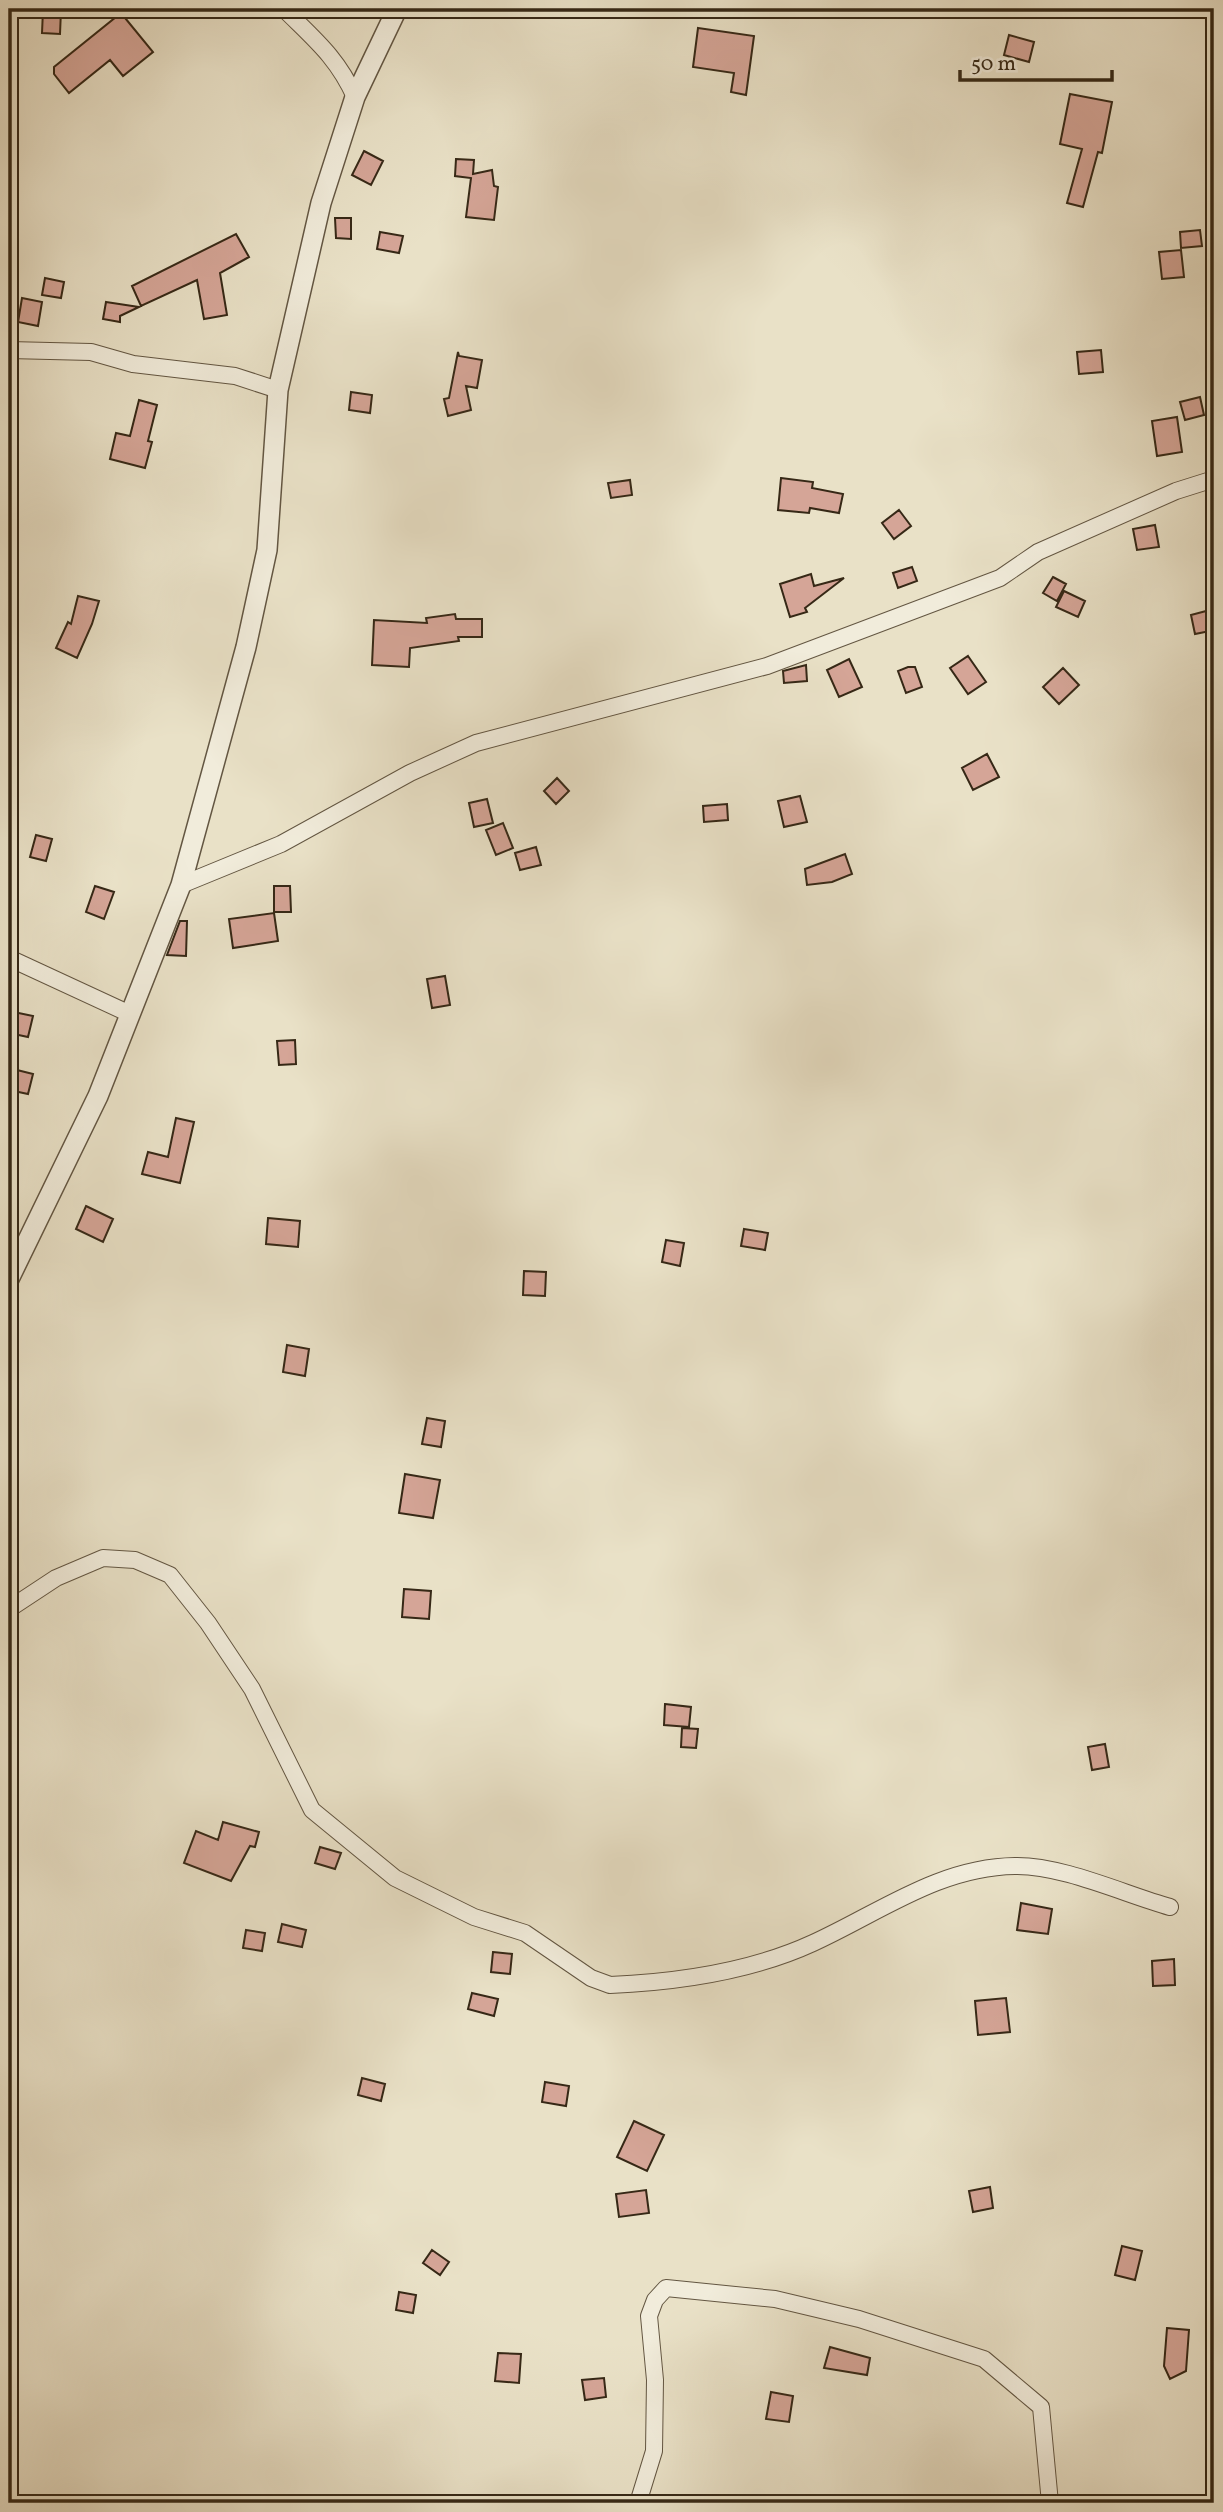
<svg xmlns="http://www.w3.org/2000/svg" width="1223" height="2512" viewBox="0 0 1223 2512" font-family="Vollkorn,serif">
<rect width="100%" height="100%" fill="#e9e1c7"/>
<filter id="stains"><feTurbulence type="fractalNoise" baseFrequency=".00286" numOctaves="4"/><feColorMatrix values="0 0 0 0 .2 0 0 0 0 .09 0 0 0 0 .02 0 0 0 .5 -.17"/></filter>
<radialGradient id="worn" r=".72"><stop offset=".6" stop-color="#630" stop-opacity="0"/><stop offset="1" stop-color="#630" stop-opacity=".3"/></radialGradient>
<path fill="#d5a597" stroke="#362816" stroke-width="2" d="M43,10H61L60,34L42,33Z
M121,13L153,52L123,76L110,60L69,93L54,74V67Z
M698,28L754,36L746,95L731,92L734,73L693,67Z
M1009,35L1034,42L1029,62L1004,55Z
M1070,94L1112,102L1102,153L1098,152L1083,207L1067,203L1082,149L1060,144Z
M364,151L383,161L371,185L352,175Z
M456,159L474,160L473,174L492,170L494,186L498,187L494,220L466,217L471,178L455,176Z
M335,218H351V239L336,238Z
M1200,230L1202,246L1181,248L1180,232Z
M380,232L403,236L399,253L377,249Z
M236,234L249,257L220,273L227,315L204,319L197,280L141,306L132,286Z
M1181,250L1184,277L1162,279L1159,252Z
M45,278L64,282L61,298L42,295Z
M22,298L42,302L38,326L18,322Z
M106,302L139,307L120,316V322L103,319Z
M1101,350L1103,372L1079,374L1077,352Z
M458,352L459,356L482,360L477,388L466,386L471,410L448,416L444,399L449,398Z
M351,392L372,395L370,413L349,410Z
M1200,397L1204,415L1185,420L1180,402Z
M139,400L157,405L148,441L152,442L145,468L110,459L116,433L130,436Z
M1177,417L1182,452L1157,456L1152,421Z
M781,478L813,482L812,488L843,494L839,513L810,508L809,513L778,510Z
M630,480L632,495L611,498L608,483Z
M899,510L911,526L894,539L882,523Z
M1155,525L1159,547L1137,550L1133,529Z
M912,567L917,581L898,588L893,573Z
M811,574L814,586L844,578L805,608L807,612L790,617L780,584Z
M1053,577L1066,584L1057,601L1043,593Z
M1064,591L1085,601L1078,617L1056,607Z
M78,596L99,601L92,624L77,658L56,648L68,622L71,624Z
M1206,611L1210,631L1195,634L1191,615Z
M455,614L456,619H482V637H458L459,641L410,648L409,667L372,665L374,620L427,623L426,618Z
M968,656L986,682L968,694L950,668Z
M849,659L862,687L839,697L827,670Z
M806,665L807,681L784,683L783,671Z
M908,667H915L922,687L906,693L898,671Z
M1063,668L1079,685L1059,704L1043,687Z
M987,754L999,777L973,790L962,768Z
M557,778L569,791L556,804L544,791Z
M800,796L807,822L784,827L778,801Z
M487,799L493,823L474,827L469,803Z
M727,804L728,820L704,822L703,806Z
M503,823L513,848L496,855L486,830Z
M36,835L52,839L46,861L30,857Z
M536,847L541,865L520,870L515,853Z
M845,854L852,874L832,882L807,885L805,869Z
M95,886L114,892L104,919L86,912Z
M274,886H290L291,912H274Z
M274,913L278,941L233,948L229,919Z
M180,921H187L186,956L167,955Z
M445,976L450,1005L432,1008L427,979Z
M9,1011L33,1016L28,1037L9,1033Z
M295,1040L296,1064L279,1065L277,1041Z
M9,1068L33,1074L28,1094L9,1090Z
M176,1118L194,1122L180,1183L142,1174L148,1152L168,1157Z
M86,1206L113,1219L103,1242L76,1229Z
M268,1218L300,1221L298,1247L266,1244Z
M744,1229L768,1233L765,1250L741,1246Z
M666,1240L684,1243L680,1266L662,1262Z
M524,1271L546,1272L545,1296L523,1295Z
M287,1345L309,1349L305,1376L283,1372Z
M427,1418L445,1421L441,1447L422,1444Z
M405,1474L440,1480L433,1518L399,1513Z
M404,1589L431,1591L429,1619L402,1617Z
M665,1704L691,1707L689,1727L664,1725Z
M682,1728L698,1729L696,1748L681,1747Z
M1105,1744L1109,1767L1092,1770L1088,1747Z
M223,1822L259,1832L255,1847L250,1846L231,1881L184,1863L196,1831L218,1840Z
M320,1847L341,1853L335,1869L315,1863Z
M1021,1903L1052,1909L1048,1934L1017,1930Z
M282,1924L306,1930L302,1947L278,1942Z
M246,1930L265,1933L262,1951L243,1948Z
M493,1952L512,1954L510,1974L491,1972Z
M1174,1959L1175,1985L1153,1986L1152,1961Z
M472,1993L498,1999L494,2016L468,2009Z
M1006,1998L1010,2032L978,2035L975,2001Z
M362,2078L385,2084L381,2101L358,2095Z
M545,2082L569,2086L566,2106L542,2102Z
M634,2121L664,2135L647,2171L617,2157Z
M990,2187L993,2208L973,2212L969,2191Z
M646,2190L649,2213L619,2217L616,2194Z
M1122,2246L1142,2251L1135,2280L1115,2275Z
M432,2250L449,2262L440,2275L423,2263Z
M399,2292L416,2295L413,2313L396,2310Z
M1167,2328L1189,2330L1186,2371L1170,2379L1164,2366Z
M830,2347L870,2358L867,2375L824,2368Z
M498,2353L521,2354L519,2383L495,2381Z
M604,2378L606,2397L585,2400L582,2380Z
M771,2392L793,2396L789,2422L766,2419Z"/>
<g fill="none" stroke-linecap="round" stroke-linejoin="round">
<g stroke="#635642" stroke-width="18">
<path id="minor" d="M284,9C314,39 337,57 355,97
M9,350L91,352L133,364L235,376L278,390
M181,885L281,844L410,773L476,743L767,666L1000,578L1038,552L1176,491L1214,479
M9,958L130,1014
M9,1609L56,1578L103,1558L135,1560L170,1575L208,1623L252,1689L312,1810L395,1878L474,1917L525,1933L591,1978L610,1985C679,1982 750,1972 813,1943C879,1913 939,1867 1015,1866C1062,1865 1124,1894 1170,1907
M638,2503L654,2451L655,2380L649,2316L655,2300L666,2288L775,2299L859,2319L984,2359L1041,2407L1050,2503"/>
</g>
<g stroke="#635642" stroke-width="22">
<path id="tertiary" d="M9,1279L98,1096L181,885L246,647L267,550L278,390L321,203L355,97L397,9"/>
</g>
<use href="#minor" stroke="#f1ecdb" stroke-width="16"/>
<use href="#tertiary" stroke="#f1ecdb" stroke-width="19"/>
</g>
<rect width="1223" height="2512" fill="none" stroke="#e9e1c7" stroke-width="35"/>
<rect x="10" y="10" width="1202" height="2491" fill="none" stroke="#362816" stroke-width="3.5"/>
<rect x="18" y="18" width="1188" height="2477" fill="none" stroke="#362816" stroke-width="2"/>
<path d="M960 70v10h152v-10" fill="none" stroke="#362816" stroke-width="3.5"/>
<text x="971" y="70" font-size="21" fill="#362816" stroke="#f1ecdb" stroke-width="5" paint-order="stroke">50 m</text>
<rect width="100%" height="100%" filter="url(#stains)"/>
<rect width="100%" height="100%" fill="url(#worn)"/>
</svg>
